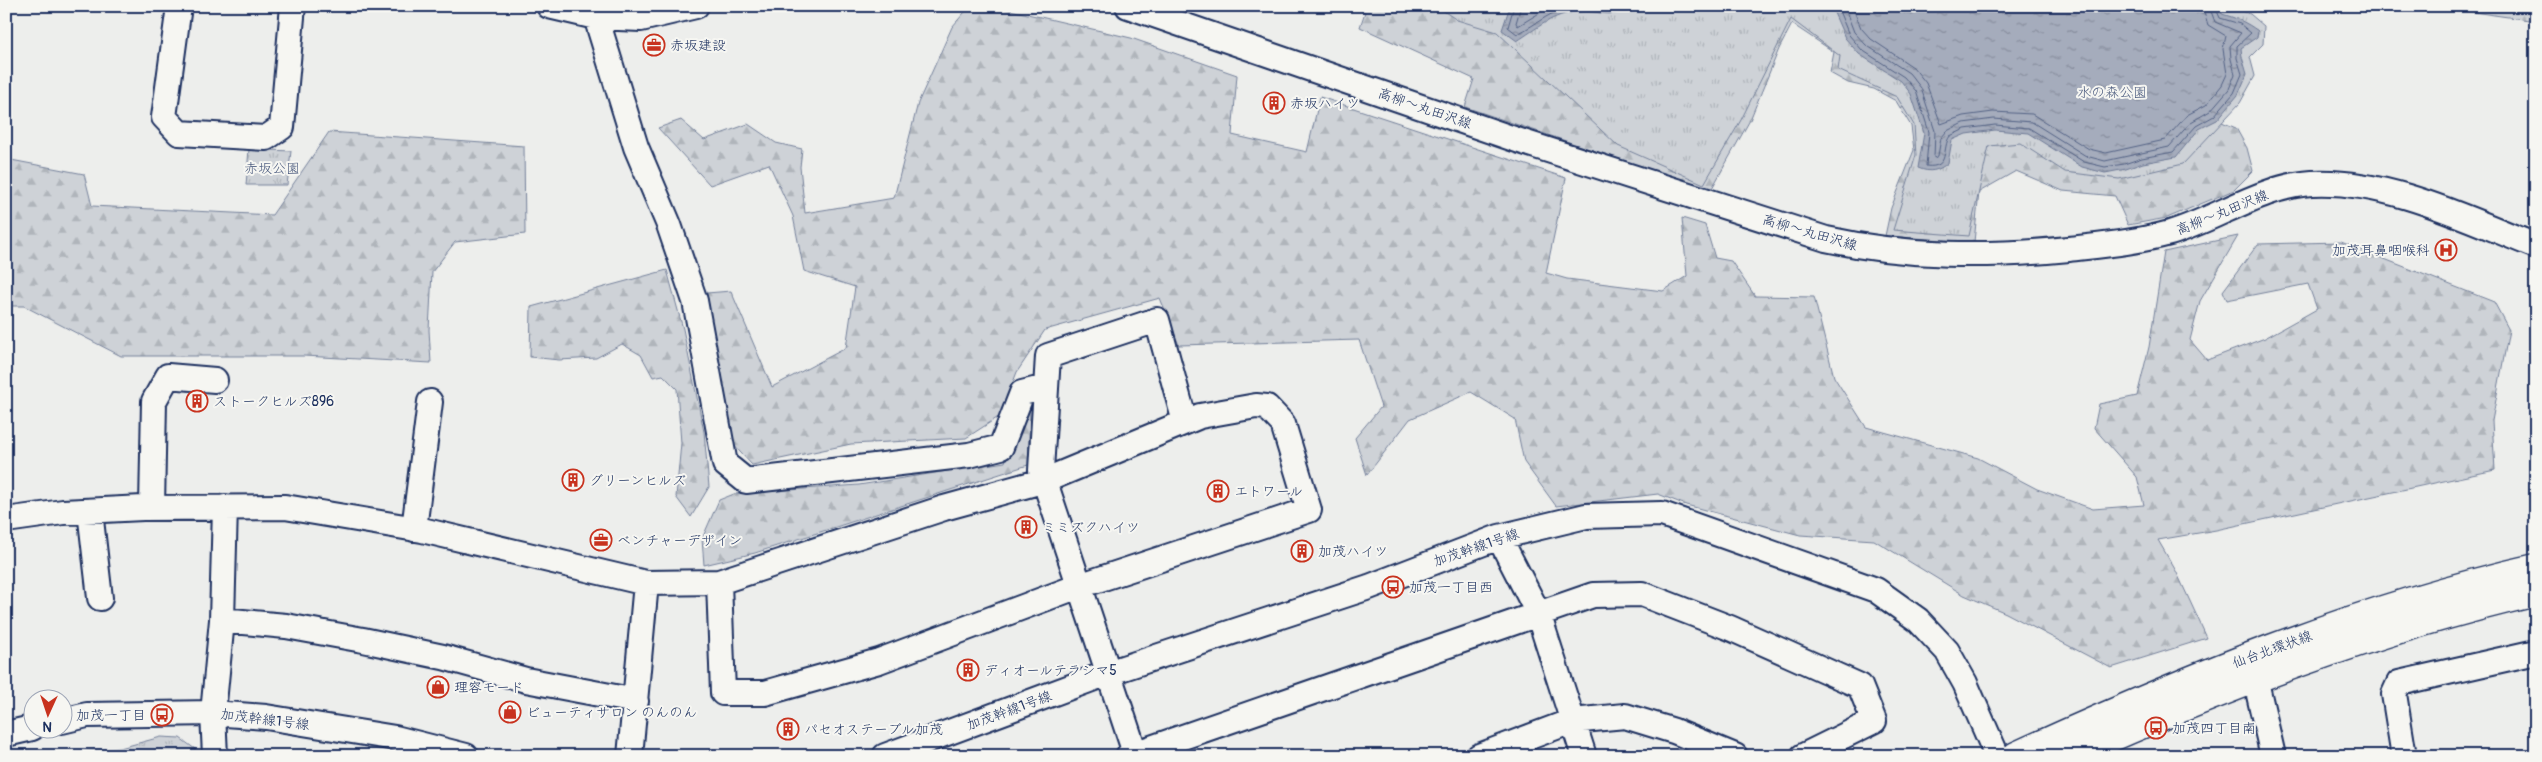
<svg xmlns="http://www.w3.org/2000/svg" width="2542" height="762" viewBox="0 0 2542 762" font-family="Pangolin,'Klee One',sans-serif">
<defs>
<pattern id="forest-firs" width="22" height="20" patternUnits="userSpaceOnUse" patternTransform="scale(1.25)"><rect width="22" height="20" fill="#ced2d7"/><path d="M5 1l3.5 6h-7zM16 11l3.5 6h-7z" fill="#b0b5bb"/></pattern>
<pattern id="park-tufts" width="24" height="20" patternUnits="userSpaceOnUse" patternTransform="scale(1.25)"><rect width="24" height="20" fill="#ced2d7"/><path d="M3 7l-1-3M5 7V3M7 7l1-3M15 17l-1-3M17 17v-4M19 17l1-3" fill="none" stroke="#b0b5bb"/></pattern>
<pattern id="water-ripples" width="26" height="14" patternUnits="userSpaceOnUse" patternTransform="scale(1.25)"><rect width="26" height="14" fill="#a5acbc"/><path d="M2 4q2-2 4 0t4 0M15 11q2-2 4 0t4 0" fill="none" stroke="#868c9c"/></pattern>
</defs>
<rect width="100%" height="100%" fill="#edeeec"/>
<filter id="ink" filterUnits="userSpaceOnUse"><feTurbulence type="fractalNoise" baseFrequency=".02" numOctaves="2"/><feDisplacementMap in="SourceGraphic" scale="10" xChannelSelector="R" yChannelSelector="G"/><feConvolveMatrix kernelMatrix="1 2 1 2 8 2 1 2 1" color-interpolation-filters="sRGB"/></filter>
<g filter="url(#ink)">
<path fill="url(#forest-firs)" stroke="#74809a" d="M970,6H993L1131,38L1237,75L1232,135L1307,152L1320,97L1566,178L1546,273L1567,279L1663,291L1687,276L1682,218L1705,225L1715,258L1731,261L1755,296L1814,297L1834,377L1866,427L1978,458L2037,489L2093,509L2144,505L2137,477L2094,428L2099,404L2137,396L2149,347L2164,252L2238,236L2200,301L2190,340L2207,360L2265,338L2317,309L2308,284L2227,300L2223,291L2258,244L2341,242L2494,302L2509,330L2492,421L2495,470L2216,530L2158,540L2176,571L2207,638L2111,668L2006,613L1964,595L1874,540L1800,535L1686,505L1658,494L1556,506L1524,462L1515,419L1471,392L1410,419L1367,475L1355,438L1381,407L1359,340L1179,345L1160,298L1045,330L1017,372L1000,416L966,438L851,444L752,465L729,440L707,293L731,291L772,387L846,348L855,287L804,271L793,216L769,164L710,185L658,128L681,120L704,140L748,124L776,143L802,149L800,167L805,213L894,198L918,103L952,27Z
M1352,6H1831L1952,140L2217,120L2236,128L2247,148L2253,171L2234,190L2167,218L2128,225L2115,196L2063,191L2016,171L1979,192L1974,242L1885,236L1891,208L1914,150L1911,126L1896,101L1874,89L1848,83L1830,73L1834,52L1792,24L1779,49L1750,120L1711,190L1465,107L1474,79L1360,27L1365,12Z
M2431,6H2536V21Z
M329,132L524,146L525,234L455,242L432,272L429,330L431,363L304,356H121L24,306H6V159L84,174L92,206L272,215Z
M667,270L683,329L704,432L709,487L691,517L676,497L681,443L677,389L663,375L653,377L641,355L622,344L596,358L559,360L530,357L531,307Z
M1030,409L1028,465L755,553L704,565L702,539L719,500L734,494L859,485L1005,462L1023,410Z"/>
<path fill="url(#park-tufts)" stroke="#74809a" d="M1436,6H2229L2250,14L2264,26L2263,44L2250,57L2255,76L2240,103L2183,164L2119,179L2065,172L2020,143L1989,146L1969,236L1893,230L1916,155L1914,125L1897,97L1838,70L1840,56L1791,19L1741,120L1704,184L1618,146L1497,32L1457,20Z
M249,149L291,151L287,185H246Z
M161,737L180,738L195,749V756H39L120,748Z"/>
<path fill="url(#water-ripples)" stroke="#6e7a96" d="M1510,6H1634C1606,21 1603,9 1577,12C1554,13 1536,29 1517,41L1502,30Z
M1831,6H2220L2222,14C2236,18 2246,22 2258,31L2257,37L2241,48L2242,57L2247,74L2238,95L2217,120L2199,129L2176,157L2143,163L2126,169L2105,173L2082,167L2028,133L1995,130L1966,134L1952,140L1948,163C1938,171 1930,173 1918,168L1924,133L1911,94L1901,81L1859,54L1845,38Z"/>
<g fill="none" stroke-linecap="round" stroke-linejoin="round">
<path stroke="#526184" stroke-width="1" d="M1514,6L1508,27L1517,34C1538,24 1553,8 1577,6C1594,5 1607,12 1623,6
M1521,6L1516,23L1518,26L1551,6
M1837,6L1849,35L1862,50L1904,77L1916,91L1929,132L1926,166C1951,169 1941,148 1950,136L1965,129L1995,125L2029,128L2084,162L2105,167L2124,164L2142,158L2173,152L2196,126L2214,116L2234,93L2242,74L2237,58V46L2251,33L2240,24L2220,18L2215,6
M1844,6L1854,32L1866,45L1909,73L1921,88L1935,131L1934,158L1938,156L1941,138L1947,131L1963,123L1994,119L2032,122L2086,156L2105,161L2169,147L2191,122L2210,111L2229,89L2235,74L2231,59L2230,46L2241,33L2215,22L2209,6
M1852,6L1861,28L1871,39L1913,67L1926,83L1941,124L1963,116L1993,112L2032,114L2089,149L2106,153L2165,140L2187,115L2206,105L2222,85L2227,74L2223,49L2226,36L2208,25L2202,6"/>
<g stroke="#1b2f5e" stroke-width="28">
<path id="minor" d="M179,6L164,117L179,133L266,138L282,127L293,6
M549,6L596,17L641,19L696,6
M596,6V17L636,147L669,225L695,301L725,464L746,481L969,455L1001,447L1022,393L1046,387
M1128,6L1517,140L1826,239C1907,257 1987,257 2069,249C2103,245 2137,242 2170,233C2217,219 2262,186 2312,183C2387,179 2467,219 2536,246
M152,507L154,401L168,376L215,380
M90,511L100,598
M6,520L63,512L143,508L285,507L422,530L646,583L719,582L944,508L1046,480L1200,416L1256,406L1267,407L1283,424L1309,510L1079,586L879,661L765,693H723L719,582
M414,529L430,402
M1499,537L1538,613L1584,756
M222,620L286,626L363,640L443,657L526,680L636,701
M2251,660L2273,756
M62,721L87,715L213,713L266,717L395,738L466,756
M6,734L32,728
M215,756L213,713L222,620L225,507
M630,756L646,583
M885,756L1108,673L1369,587L1499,537L1586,516L1662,514L1876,590L1918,620L1947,651L1965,683L1997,756
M1128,756L1593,595L1642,594L1730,628L1860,686L1874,721L1803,756
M1136,756L1041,470L1048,356L1157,320L1185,422
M1479,756L1572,721L1625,716L1674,731L1735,756
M2404,756L2394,694L2399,683L2536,652"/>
</g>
<g stroke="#1b2f5e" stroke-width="31">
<path id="major" d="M2016,756C2184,680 2355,609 2536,568
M2069,756C2219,689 2375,629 2536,592"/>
</g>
<use href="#minor" stroke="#f6f6f2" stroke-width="24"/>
<use href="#major" stroke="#f6f6f2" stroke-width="28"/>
</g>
</g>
<defs>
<g id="office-ring" transform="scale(1.125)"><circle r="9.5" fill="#f6f6f2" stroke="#c8321e" stroke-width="1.5"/><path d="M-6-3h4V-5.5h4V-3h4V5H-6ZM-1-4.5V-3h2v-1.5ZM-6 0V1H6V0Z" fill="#c8321e"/></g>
<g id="building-ring" transform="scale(1.125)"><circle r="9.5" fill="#f6f6f2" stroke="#c8321e" stroke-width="1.5"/><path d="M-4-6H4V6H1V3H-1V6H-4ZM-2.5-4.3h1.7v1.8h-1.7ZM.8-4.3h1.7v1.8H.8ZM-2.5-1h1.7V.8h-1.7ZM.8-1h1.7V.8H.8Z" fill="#c8321e"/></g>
<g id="hospital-ring" transform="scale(1.125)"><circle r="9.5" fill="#f6f6f2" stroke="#c8321e" stroke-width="1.5"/><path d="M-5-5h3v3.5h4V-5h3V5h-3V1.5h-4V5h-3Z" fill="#c8321e"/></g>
<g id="bus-ring" transform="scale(1.125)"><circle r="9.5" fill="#f6f6f2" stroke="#c8321e" stroke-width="1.5"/><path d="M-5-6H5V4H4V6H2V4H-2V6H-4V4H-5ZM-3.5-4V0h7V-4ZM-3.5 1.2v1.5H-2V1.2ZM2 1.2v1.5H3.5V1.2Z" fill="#c8321e"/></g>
<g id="shop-ring" transform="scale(1.125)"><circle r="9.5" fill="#f6f6f2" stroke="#c8321e" stroke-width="1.5"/><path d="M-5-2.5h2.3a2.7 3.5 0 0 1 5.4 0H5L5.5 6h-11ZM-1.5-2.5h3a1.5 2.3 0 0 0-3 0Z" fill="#c8321e"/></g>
</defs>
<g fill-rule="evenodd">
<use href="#office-ring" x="654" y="45"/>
<use href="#building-ring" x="1274" y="103"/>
<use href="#hospital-ring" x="2446" y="250"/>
<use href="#building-ring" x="197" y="401"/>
<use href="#building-ring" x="573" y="480"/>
<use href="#building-ring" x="1218" y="491"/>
<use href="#building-ring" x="1026" y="527"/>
<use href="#office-ring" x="601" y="540"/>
<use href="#building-ring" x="1302" y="551"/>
<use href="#bus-ring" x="1393" y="587"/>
<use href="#building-ring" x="968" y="670"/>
<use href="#shop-ring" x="438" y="687"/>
<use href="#shop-ring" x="510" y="712"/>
<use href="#bus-ring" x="162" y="715"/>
<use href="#bus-ring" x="2156" y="728"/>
<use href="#building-ring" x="788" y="729"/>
</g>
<g text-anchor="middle" stroke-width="4" stroke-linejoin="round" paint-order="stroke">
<g font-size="14" fill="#1b2f5e" stroke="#f6f6f2" text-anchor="start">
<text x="670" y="50">赤坂建設</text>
<text x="1290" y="108">赤坂ハイツ</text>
<text x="2430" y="255" text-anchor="end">加茂耳鼻咽喉科</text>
<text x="213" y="406">ストークヒルズ896</text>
<text x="589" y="485">グリーンヒルズ</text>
<text x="1234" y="496">エトワール</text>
<text x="1042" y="532">ミミズクハイツ</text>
<text x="617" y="545">ベンチャーデザイン</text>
<text x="1318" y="556">加茂ハイツ</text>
<text x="1409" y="592">加茂一丁目西</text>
<text x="984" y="675">ディオールテラシマ5</text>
<text x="454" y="692">理容モード</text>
<text x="526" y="717">ビューティサロン のんのん</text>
<text x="146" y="720" text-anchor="end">加茂一丁目</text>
<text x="2172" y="733">加茂四丁目南</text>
<text x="804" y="734">パセオステーブル加茂</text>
</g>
<g font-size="14" fill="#48587c" stroke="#f6f6f2">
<text x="2112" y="97">水の森公園</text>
<text x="272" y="173">赤坂公園</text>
</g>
<g font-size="14" fill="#1b2f5e" stroke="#f6f6f2">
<text transform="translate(1425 108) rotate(19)" y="5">高柳～丸田沢線</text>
<text transform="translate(2222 212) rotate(-22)" y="5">高柳～丸田沢線</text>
<text transform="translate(1810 232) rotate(16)" y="5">高柳～丸田沢線</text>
<text transform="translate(1476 547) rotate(-19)" y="5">加茂幹線1号線</text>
<text transform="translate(2272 649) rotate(-20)" y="5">仙台北環状線</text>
<text transform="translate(1009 710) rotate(-20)" y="5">加茂幹線1号線</text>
<text transform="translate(265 719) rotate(7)" y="5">加茂幹線1号線</text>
</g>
</g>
<rect width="2542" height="762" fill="none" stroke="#f6f6f2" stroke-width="25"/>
<rect x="12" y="12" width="2517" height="737" fill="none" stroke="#1b2f5e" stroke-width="2" filter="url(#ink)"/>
<g transform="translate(48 714) rotate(183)"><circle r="24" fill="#f6f6f2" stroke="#9ea6b7"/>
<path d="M0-4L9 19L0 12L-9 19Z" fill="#c8321e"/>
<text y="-8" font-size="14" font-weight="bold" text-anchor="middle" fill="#1b2f5e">N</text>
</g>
</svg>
